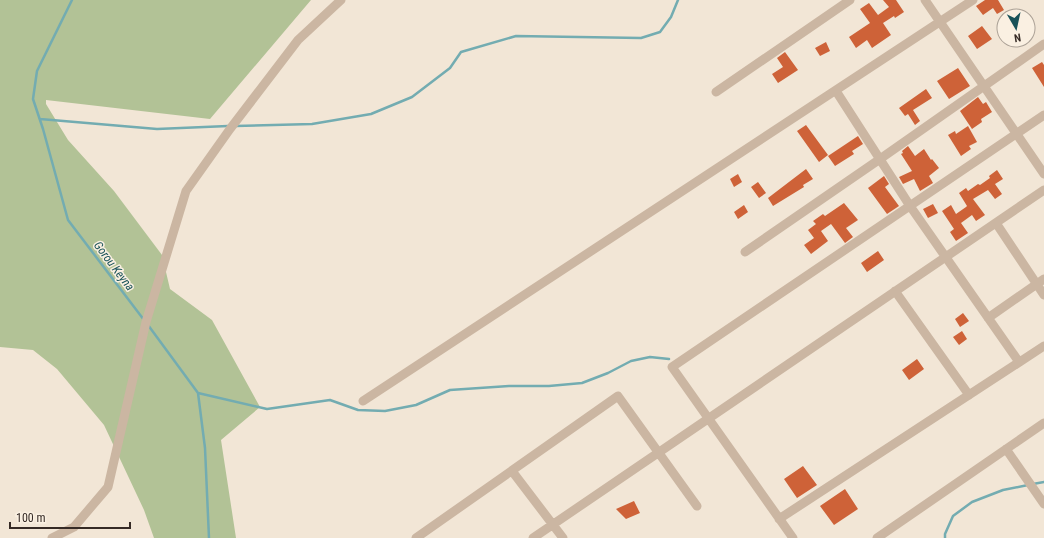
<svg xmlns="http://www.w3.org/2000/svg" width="1044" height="538" viewBox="0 0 1044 538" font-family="'Roboto Condensed',sans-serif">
<rect width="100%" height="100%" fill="#f2e6d6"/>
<path fill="#b2c296" d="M0,0H311L210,119L46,100V104L68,140L114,191L162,255L170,289L212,320L260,407L221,440L236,538H154L144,510L104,425L57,369L33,350L0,347Z"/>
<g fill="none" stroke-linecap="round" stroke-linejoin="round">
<path stroke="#73acb1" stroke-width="2.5" d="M72,0L37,71L33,99L43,129L68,220L144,320
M40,119L157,129L228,126
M235,126L312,124L371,114L412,97L450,68L461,52L516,36L641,38L660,32L671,17L678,0
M148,325L198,393L205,448L209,538
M198,393L267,409L330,400L358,410L385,411L416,405L450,390L509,386H549L582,383L608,373L631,361L650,357L669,359
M1033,484L1044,482
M945,538V534L953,516L972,502L1003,490L1028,485"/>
</g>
<path fill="#ce6238" d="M883,0H896L904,12L895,18L894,16L883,23L891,35L872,48L867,40L856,48L849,37L870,23L860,9L869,3L878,15L889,7Z
M985,0H998L1004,10L997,14L993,8L983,15L976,6Z
M982,26L992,39L977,49L968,36Z
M826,42L830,51L820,56L815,48Z
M785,52L798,70L778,83L772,74L783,67L777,58Z
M1042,62L1044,65V87L1032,68Z
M958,68L970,86L949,99L937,81Z
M926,89L932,98L913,110L920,121L915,125L908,114L905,116L899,108Z
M978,97L983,104L986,102L992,112L981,119L982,122L972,129L960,111Z
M806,125L828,155L819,162L797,131Z
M968,126L977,142L969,146L971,149L961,156L948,135L955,131L956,134Z
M858,136L863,144L852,151L854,154L835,166L828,156Z
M908,146L915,156L924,149L931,160L932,159L939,168L929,176L933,183L920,191L914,179L903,184L899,177L912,171L901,154L903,153L902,151Z
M806,169L813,179L803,185L804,187L773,206L768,198Z
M997,170L1003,179L995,184L1002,194L995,199L988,190L973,199L985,215L976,221L972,215L961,223L968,233L956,241L950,232L954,229L942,211L951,205L956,214L966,207L967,206L959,193L966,188L968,191L978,184L980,185L990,178L989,176Z
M738,174L742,182L734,187L730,179Z
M884,176L889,184L885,187L899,206L887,214L868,188Z
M758,182L766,193L759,198L751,187Z
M844,203L858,220L846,228L853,237L845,243L831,224L821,231L828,241L811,254L804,245L814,238L808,230L816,224L813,221L823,214L825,216Z
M933,204L938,213L928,218L923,209Z
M744,205L748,212L738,219L734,212Z
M878,251L884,260L867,272L861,263Z
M963,313L969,321L960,327L955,319Z
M962,331L967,339L959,345L953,337Z
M917,359L924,369L909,380L902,370Z
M803,466L817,485L797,498L784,479Z
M845,489L858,509L834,525L820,506Z
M634,501L640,513L626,519L616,509Z"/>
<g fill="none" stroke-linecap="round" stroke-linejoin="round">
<path stroke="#cbb6a2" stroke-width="9" d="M925,0L1044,174
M836,91L910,206L1019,362
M716,92L850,0
M996,223L1044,295
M745,252L880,159L1044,44
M895,291L969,395
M988,318L1044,279
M363,401L973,0
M1006,449L1044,504
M512,471L563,538
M779,519L1044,346
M52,538L74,527L108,487L146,322L186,191L230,129L298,40L341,0
M416,538L618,396L697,506
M533,538L1044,190
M793,538L672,367L1044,115
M877,538L1044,423"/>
</g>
<g text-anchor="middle" stroke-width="3" stroke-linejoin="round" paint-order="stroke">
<g font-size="12" font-style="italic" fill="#185259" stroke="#faf0e2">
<text transform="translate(114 266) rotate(53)" y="4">Gorou Keyna</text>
</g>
</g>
<g transform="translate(1016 28) rotate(171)"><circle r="19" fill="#faf0e2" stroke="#aba196"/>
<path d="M0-3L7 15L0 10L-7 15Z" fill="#185259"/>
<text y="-6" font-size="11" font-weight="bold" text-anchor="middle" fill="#352a25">N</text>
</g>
<path d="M10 522v6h120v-6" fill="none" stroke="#352a25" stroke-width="2"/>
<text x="16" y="522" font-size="12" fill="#352a25" stroke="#faf0e2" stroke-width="3" paint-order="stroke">100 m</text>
</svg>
